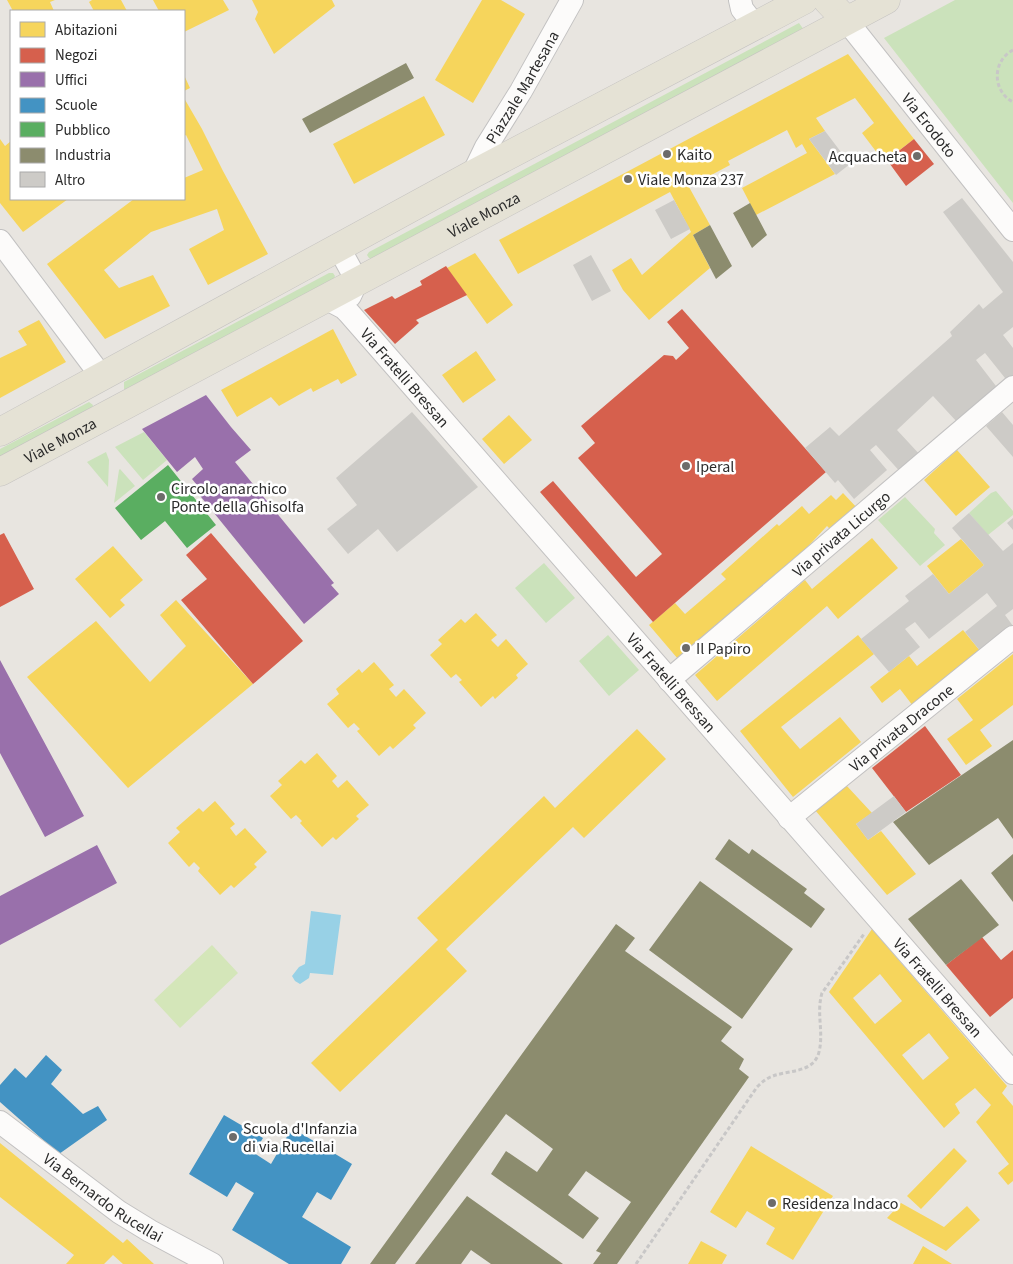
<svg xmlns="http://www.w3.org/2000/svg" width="1013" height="1264" viewBox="0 0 1013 1264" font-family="'Source Sans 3',sans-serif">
<rect width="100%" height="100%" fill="#e8e5e0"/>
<path fill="#cbe2bb" d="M955,0H1013V203L884,38Z
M799,23L804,30L373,259L369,258L367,255L369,252Z
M329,273H333L335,276L333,280L128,390L124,389V382Z
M89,402L93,405L92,408L0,457V449Z
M144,432L167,460L143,480L115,447Z
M106,452L109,460L108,487L87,462Z
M120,469L135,486L114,503L119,470Z
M996,491L1013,511V515L988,535L969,513L991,493Z
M905,497L935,529L934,533L945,545L920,566L878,520Z
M544,563L575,598L546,623L515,588Z
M608,635L639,670L609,696L579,661Z"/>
<path fill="#d4e6b9" d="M212,945L238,973L180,1028L154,1000Z"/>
<path fill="#98d1e6" d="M311,911L341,915L333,975L310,973L309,978L300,984L295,981L292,976L299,967L305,964Z"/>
<path fill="#f6d55c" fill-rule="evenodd" d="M7,0H55L50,2L54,11H13Z
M92,0H121L127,11H94L89,2Z
M153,0H223L229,10L184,32V11H159Z
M252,0H332L335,6L274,54L255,19L258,12Z
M482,0H501L525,14L473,103L435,80Z
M848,54L914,139L884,162L862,133L874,123L855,98L816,118L825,131L809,139L835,174L756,215L742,188L807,153L802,144L796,148L787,130L728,161L730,165L689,187L710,225L693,235L710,268L649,320L623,290L612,270L631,258L642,275L691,232L670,192L518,274L499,240Z
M184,75L190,88L184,91Z
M424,96L445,135L354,184L333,144Z
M184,98L202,129L223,171L268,254L208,285L189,249L224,230L217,209L151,232L104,270L119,288L153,275L170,306L105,339L47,264L134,199H184V178L203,170L186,135L184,136Z
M0,139L5,146L11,141V199H68L23,232L0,203Z
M475,253L513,305L487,324L447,268Z
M39,320L66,362L0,398V358L27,345L18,331Z
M333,329L357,375L341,384L338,379L313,392L311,388L279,406L271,397L237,417L221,390Z
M476,351L496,380L463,403L442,375Z
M509,415L532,440L504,464L482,439Z
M957,450L990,487L956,516L924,480Z
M843,493L859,510L834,533L827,526L801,554L678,659L649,625L675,603L685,614L726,579L721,574L777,524L779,526L802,506L809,514L831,495L836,500Z
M872,538L898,568L838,619L827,606L717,701L695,675L805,580L812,589Z
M961,539L984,565L949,594L927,566Z
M113,546L143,580L120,600L125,605L110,618L75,579Z
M176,600L253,684L128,788L27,677L96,621L150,682L186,646L160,615Z
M476,613L497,635L491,640L498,647L506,639L528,664L516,675L518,678L495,699L493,696L481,707L459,682L462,680L456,674L451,678L430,655L442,644L438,640L461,619L465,623Z
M963,630L981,652L913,706L900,689L882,703L870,687L909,656L917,666Z
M858,635L874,654L781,727L800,749L840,717L861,742L793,797L740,731Z
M1013,654V705L980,730L992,746L966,765L947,739L973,720L957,699Z
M374,662L394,685L389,689L396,697L404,689L426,713L413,725L416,728L393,749L390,746L379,756L357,731L360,729L354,723L348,728L327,704L339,694L336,689L359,669L362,673Z
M637,729L666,759L584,838L573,827L446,949L467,971L340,1092L311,1063L438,940L417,918L544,796L555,808Z
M317,753L337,776L332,781L338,788L347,780L369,805L356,816L359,819L336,840L333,837L322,847L300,823L302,821L296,815L291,819L270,796L282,785L278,781L301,760L305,764Z
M846,785L872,813L856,824L868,840L881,831L916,874L887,895L815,810Z
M215,801L235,824L230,828L236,836L245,828L267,852L254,864L257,867L234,888L231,885L220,895L198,871L200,868L194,862L189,867L168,843L180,832L176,828L199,808L203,812Z
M872,929L1007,1086L1002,1093L1013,1106V1181L1008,1185L998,1173L1009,1164L976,1122L991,1105L975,1088L955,1104L960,1113L944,1128L829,992ZM880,974L902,1001L875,1024L853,998ZM929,1033L949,1058L923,1080L902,1055Z
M0,1143L123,1243L127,1239L154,1264H123L113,1255L104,1264H66L74,1255L0,1197Z
M751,1146L833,1196L793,1260L766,1244L775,1228L747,1211L736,1228L710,1212Z
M954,1148L967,1161L921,1209L907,1196Z
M901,1203L944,1227L967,1206L980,1220L946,1251L887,1218Z
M701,1241L727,1255L722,1264H688Z
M923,1246L952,1264H913Z"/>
<path fill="#d6604d" d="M914,139L934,164L906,186L887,160Z
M446,266L467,295L416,320L419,323L395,344L364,310L392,296L395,299L422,285L420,281Z
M682,309L826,472L653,622L540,492L553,481L636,577L662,554L578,458L595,443L581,426L664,355L673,356L676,360L689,348L667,322Z
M4,533L34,589L0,607V535Z
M211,533L303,641L253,684L181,600L207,579L186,555Z
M925,726L961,775L906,812L872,768Z
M982,937L1001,960L1013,950V998L990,1017L946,965Z"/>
<path fill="#9970ab" d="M206,395L231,427L251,450L235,462L334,583L331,585L339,594L304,624L197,492L201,490L192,479L203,469L195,457L177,472L142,429Z
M0,660L84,816L45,837L0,753Z
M97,845L117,883L0,945V896Z"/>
<path fill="#4393c3" d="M46,1055L62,1070L51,1084L83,1114L98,1106L107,1120L59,1154L0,1102V1085L15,1068L26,1078Z
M224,1115L263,1138L254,1153L271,1164L292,1128L352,1164L331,1200L317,1192L302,1217L351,1247L341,1264H289L232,1230L254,1193L236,1182L227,1197L189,1174Z"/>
<path fill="#5aae61" d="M168,465L216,525L187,548L165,521L141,540L115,508Z"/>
<path fill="#8c8c6e" d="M406,63L414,78L310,133L302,119Z
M750,203L767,235L752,248L733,213Z
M710,225L732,266L716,279L693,235Z
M1013,740V839L998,818L929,865L893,822Z
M729,839L749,854L752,849L807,889L804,893L825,909L811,928L715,859Z
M1013,854V902L991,873Z
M961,879L999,925L946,965L908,919Z
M700,881L793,949L742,1019L649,950Z
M616,924L635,938L625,951L732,1027L721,1041L744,1059L739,1069L749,1077L617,1264H593L601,1253L596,1251L631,1202L586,1171L568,1195L599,1218L583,1239L491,1174L506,1151L537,1172L553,1149L506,1114L395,1264H370Z
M467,1196L563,1264H491L471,1250L461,1264H415Z"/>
<path fill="#cdcbc7" d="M825,131L850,164L836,175L809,139Z
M962,198L1013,262V327L1003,335L1013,348V380L1009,383L985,353L976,360L996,386L957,422L933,396L897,430L922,457L903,475L876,445L870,450L887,470L854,499L838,480L835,483L805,448L830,427L839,436L952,336L950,332L979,304L983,309L1003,292L943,212Z
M674,200L690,229L671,239L655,210Z
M591,255L611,291L592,301L573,265Z
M412,412L478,487L397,552L378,529L348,554L327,529L357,505L336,478Z
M1002,412L1013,425V457L986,426Z
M969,513L1003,551L1013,543V609L1005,615L1013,626L981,652L965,632L997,606L987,593L929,639L915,622L905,629L920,647L889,672L861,639L909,601L905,596L933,574L949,594L984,565L952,528Z
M1013,518V530L1007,523Z
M894,796L906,812L868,840L856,824Z"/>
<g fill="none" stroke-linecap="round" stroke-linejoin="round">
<g stroke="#c2c1c1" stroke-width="24">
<g id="minor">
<path d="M740,0L742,9L756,27"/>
<path id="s1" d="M846,20L1013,230"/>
<path id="s2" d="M473,174L486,147L521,91L572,0"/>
<path d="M0,241L102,377"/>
<path d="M339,248L357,281L350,296"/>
<path id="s3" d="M325,298L344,308L349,313L1013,1073"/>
<path id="s4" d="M669,680L1013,387"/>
<path id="s5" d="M789,818L1013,637"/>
<path id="s6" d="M0,1122L119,1212L150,1231L212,1264"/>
</g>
</g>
<g stroke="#c5c3c1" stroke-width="29">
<g id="major">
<path d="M827,0L846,20"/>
<path d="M0,432L473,174L804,0"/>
<path id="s7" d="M0,472L886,0"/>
</g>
</g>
<path stroke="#c8c7c7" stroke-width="3" stroke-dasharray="4 2.5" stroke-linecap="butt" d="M1013,50C992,61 992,91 1013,102
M636,1264L757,1087C762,1082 767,1078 773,1076C789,1070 814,1073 819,1052C824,1032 816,1013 822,993L864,934"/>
<use href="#minor" stroke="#fcfbfa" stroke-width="22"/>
<use href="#major" stroke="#e5e2d5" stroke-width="28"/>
</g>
<g fill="#6d6c6a" stroke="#fff" stroke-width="2">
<circle cx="667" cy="154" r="5"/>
<circle cx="917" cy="156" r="5"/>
<circle cx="628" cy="179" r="5"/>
<circle cx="686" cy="466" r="5"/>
<circle cx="161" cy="497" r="5"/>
<circle cx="686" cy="648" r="5"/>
<circle cx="233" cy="1137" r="5"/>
<circle cx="772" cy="1203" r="5"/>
</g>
<g text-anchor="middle" stroke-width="5" stroke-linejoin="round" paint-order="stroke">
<g font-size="16" fill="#2b2b2b" stroke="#fff">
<text dy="6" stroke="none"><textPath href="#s2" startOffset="100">Piazzale Martesana</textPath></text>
<text dy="6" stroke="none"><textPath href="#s1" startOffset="134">Via Erodoto</textPath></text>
<text dy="6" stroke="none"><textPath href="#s7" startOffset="548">Viale Monza</textPath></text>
<text dy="6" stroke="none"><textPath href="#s3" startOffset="114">Via Fratelli Bressan</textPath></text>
<text dy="6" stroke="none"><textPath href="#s7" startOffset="68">Viale Monza</textPath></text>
<text dy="6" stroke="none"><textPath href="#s4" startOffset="226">Via privata Licurgo</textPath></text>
<text dy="6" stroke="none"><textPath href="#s3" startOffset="519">Via Fratelli Bressan</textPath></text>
<text dy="6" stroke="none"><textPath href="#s5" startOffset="144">Via privata Dracone</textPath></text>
<text dy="6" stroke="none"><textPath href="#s3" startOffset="924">Via Fratelli Bressan</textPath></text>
<text dy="6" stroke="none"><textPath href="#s6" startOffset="128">Via Bernardo Rucellai</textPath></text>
</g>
<g font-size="16" fill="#2b2b2b" stroke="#fff" text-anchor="start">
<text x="677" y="160">Kaito</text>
<text x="907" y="162" text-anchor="end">Acquacheta</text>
<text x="638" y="185">Viale Monza 237</text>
<text x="696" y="472">Iperal</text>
<text x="171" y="494">Circolo anarchico<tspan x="171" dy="18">Ponte della Ghisolfa</tspan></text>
<text x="696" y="654">Il Papiro</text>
<text x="243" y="1134">Scuola d'Infanzia<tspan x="243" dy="18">di via Rucellai</tspan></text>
<text x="782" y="1209">Residenza Indaco</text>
</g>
</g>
<rect x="10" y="10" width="175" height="190" fill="#ffffff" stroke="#aaaaaa"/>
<rect x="20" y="22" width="25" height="15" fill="#f6d55c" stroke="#aaaaaa"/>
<text x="55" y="35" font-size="15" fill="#2b2b2b">Abitazioni</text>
<rect x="20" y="48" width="25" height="15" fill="#d6604d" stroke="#aaaaaa"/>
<text x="55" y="60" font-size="15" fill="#2b2b2b">Negozi</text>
<rect x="20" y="72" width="25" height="15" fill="#9970ab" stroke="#aaaaaa"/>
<text x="55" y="85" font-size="15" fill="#2b2b2b">Uffici</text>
<rect x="20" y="98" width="25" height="15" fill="#4393c3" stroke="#aaaaaa"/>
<text x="55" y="110" font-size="15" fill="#2b2b2b">Scuole</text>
<rect x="20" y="122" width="25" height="15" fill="#5aae61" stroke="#aaaaaa"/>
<text x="55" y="135" font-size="15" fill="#2b2b2b">Pubblico</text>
<rect x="20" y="148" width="25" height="15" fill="#8c8c6e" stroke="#aaaaaa"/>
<text x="55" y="160" font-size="15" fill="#2b2b2b">Industria</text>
<rect x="20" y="172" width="25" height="15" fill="#cdcbc7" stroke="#aaaaaa"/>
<text x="55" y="185" font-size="15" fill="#2b2b2b">Altro</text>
</svg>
